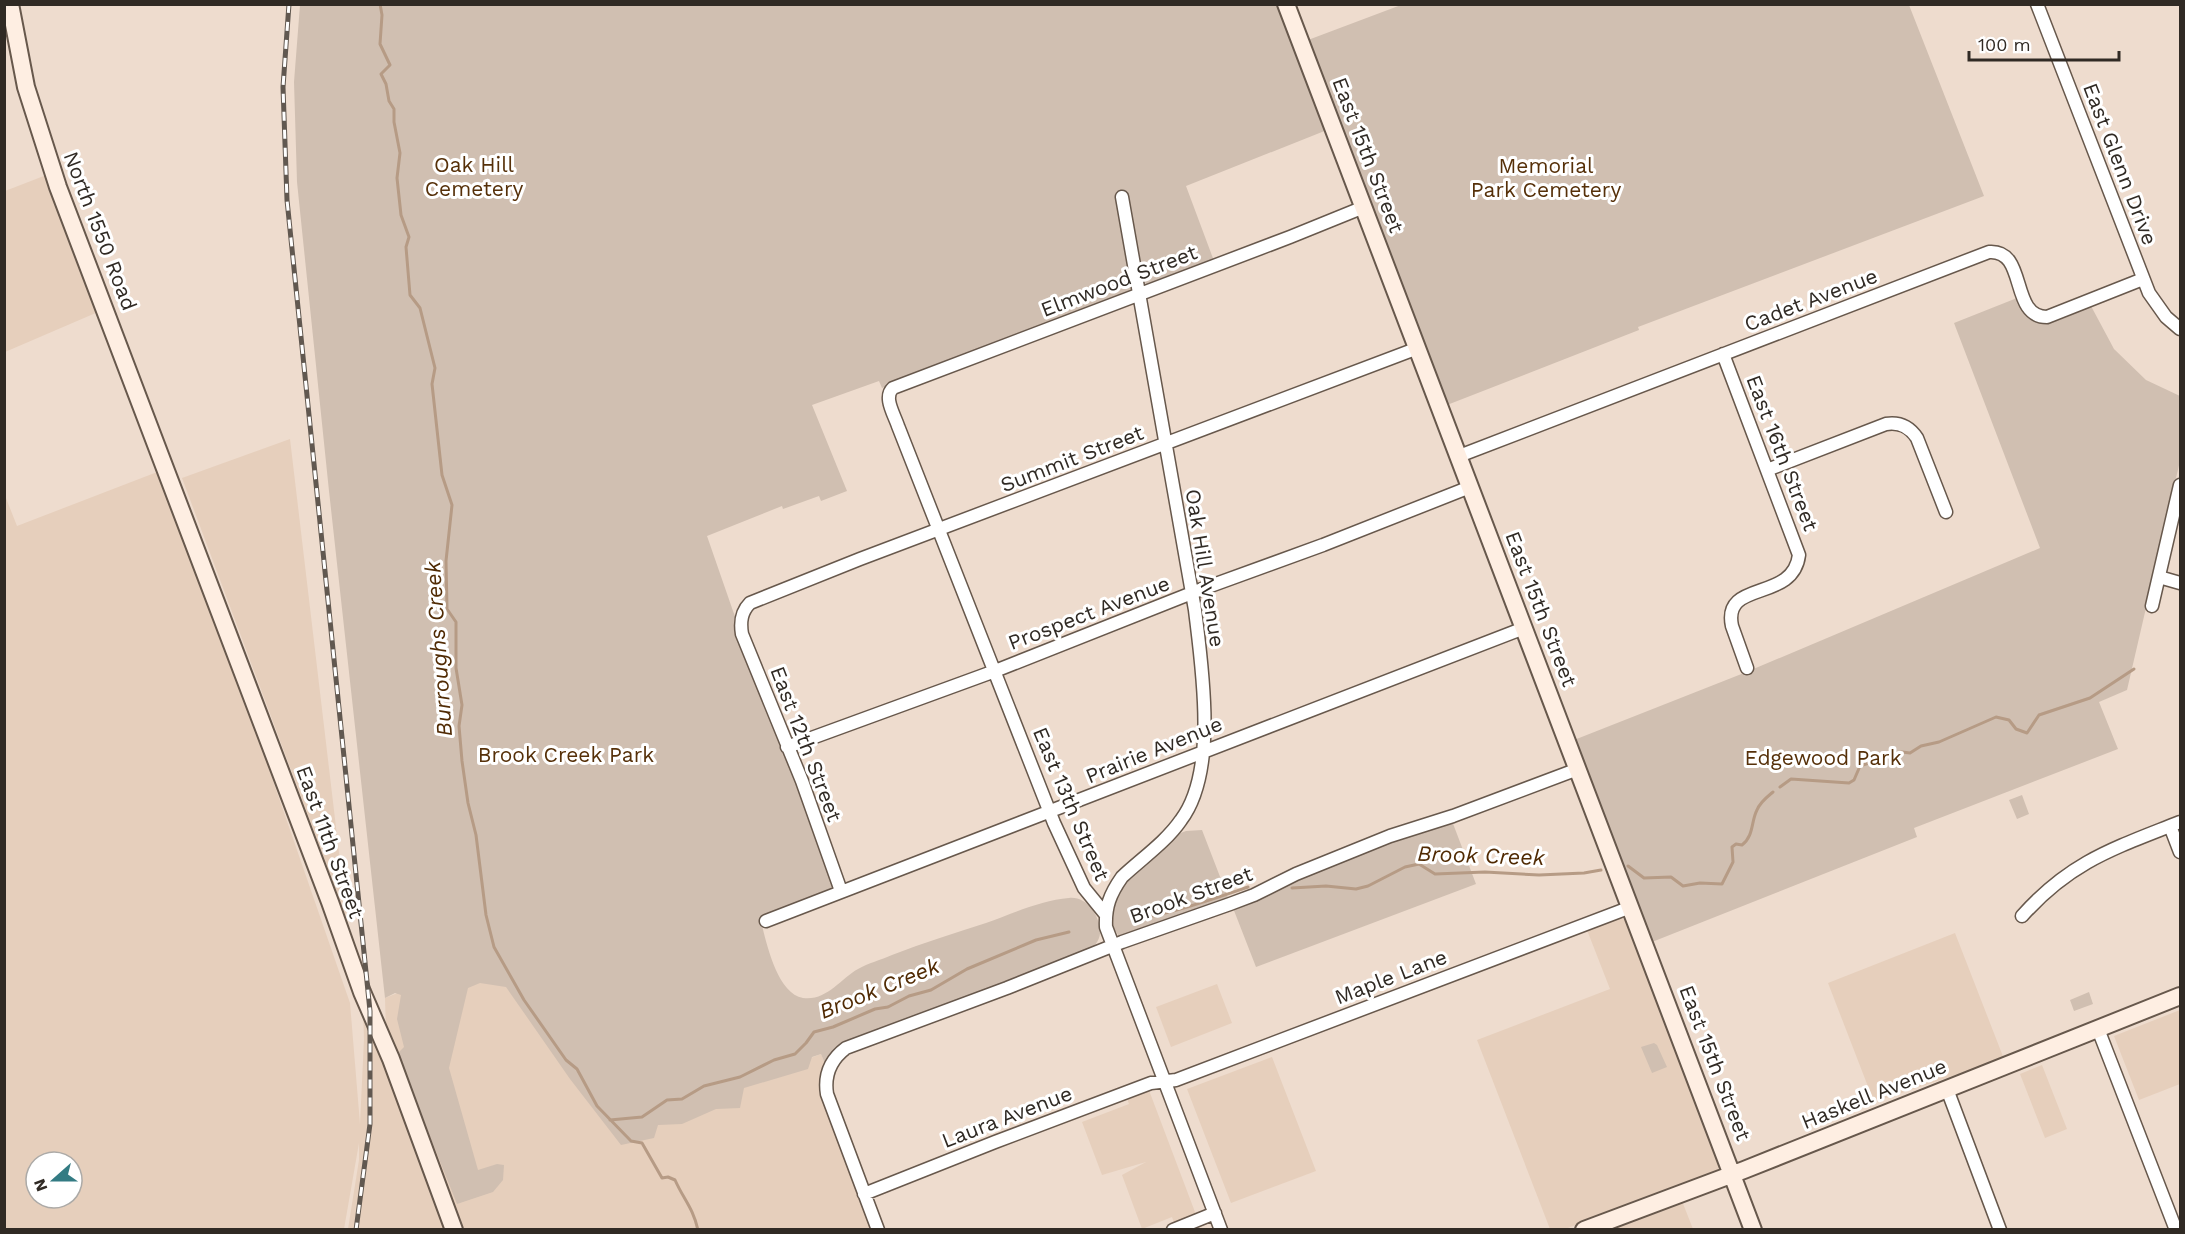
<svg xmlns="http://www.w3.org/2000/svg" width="2185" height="1234" viewBox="0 0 2185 1234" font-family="'Work Sans',sans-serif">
<rect width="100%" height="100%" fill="#eedcce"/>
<path fill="#e6cfbc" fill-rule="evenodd" d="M49,174L105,309L5,352V191Z
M290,439L347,920L182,478Z
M165,469L350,1003L360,1124L364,1039L363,1007L387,1064L385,998L503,951L634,1125L821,1054L826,1066L823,1072L874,1229H348L359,1160V1143L344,1229H5L4,493L17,526ZM36,1162H72V1198H36Z
M1618,918L1627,920L1721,1165L1715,1174L1565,1229H1550L1477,1040L1610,989L1587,930Z
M1955,933L2004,1059L1874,1102L1828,983Z
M1217,984L1232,1023L1171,1047L1156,1007Z
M2180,1010V1084L2139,1100L2114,1036Z
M1272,1057L1316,1171L1231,1203L1187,1089Z
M2042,1065L2067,1129L2045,1138L2020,1074Z
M1147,1085L1198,1220L1176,1228L1172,1217L1142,1229L1122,1175L1146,1162L1102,1175L1082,1122L1129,1104L1125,1093Z
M1682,1201L1693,1229L1610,1230L1646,1216Z"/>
<path fill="#d0bfb1" d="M300,5H1279L1327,130L1186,186L1214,261L1150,285L1131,279L1132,291L882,388L879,381L812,405L847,491L821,501L819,496L783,509L782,506L707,536L733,611L801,789L834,888L760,918C766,940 776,993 803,998C827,1001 840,979 858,969C868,963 881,960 892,955C923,943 955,933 986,923C1012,914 1041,900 1069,898C1078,897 1087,902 1092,909C1101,923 1105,937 1091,949L897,1024L826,1066L821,1054L812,1057L808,1069L744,1088L740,1108L716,1109L682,1124L658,1125L654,1138L621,1145L570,1079L506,987L480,983L468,988L449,1068L478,1170L497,1164L504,1165L503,1180L493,1192L457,1204L397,1054L404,1047L397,1019L401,995L395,993L385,998L329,491L297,182L294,82Z
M1401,5H1909L1984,196L1638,327L1639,330L1447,405L1308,40Z
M2017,298C2034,340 2060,319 2091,306L2114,349L2146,380L2180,396V461L2127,690L2099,702L2118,749L1914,828L1917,837L1652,942L1574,740L1744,673L2040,548L1954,323Z
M2022,795L2029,814L2017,819L2009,800Z
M1452,821L1476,884L1256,967L1233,908C1304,875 1377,846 1452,821Z
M1202,830L1229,900L1122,936L1118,935L1113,927L1114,907L1118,894L1127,879L1175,835L1186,831Z
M2089,992L2093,1004L2074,1011L2070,1000Z
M1654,1043L1657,1045L1667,1067L1652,1073L1641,1047Z"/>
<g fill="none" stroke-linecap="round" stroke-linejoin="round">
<path stroke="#b69b85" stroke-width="3" d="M380,4L382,15L380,44L390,65L381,74L386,84L389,101L394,109V122L400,153L397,178L401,215L409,237L406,247L410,295L420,308L435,368L432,384L442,475L452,505L446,561L447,609L456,622V668L462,705L459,726L462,761L468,803L476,835L486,915L494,947L524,1000L566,1060L577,1069L597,1106L631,1141L642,1143L662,1178L668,1177L675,1180C684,1200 693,1208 698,1230
M1780,787L1791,779L1849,783L1854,780L1860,766L1902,752L1910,753L1921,746L1939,742L1996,717L2009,720L2016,729L2027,733L2039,715L2090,698L2134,669
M1628,866L1644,878L1671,877L1683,886L1700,883L1722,884L1733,862L1732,847L1736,844L1742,845C1754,836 1751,821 1757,810C1760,802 1767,797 1773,792
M1292,888L1326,886L1356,889L1368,886L1405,867L1419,864L1435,874L1485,872L1539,875L1584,873L1601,870
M1133,920C1173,913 1210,900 1248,887
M610,1120L642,1117L667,1100L682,1099L704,1086L740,1077L774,1060L795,1054L806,1043L814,1032L833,1027L875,1009L888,1007L909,996L931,990L967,969L1036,940L1069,932"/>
<g stroke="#67584c" stroke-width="15">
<path id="street" d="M2037,4L2149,293L2166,317L2180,329
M1122,197L1195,610C1202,668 1218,771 1181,820C1166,842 1141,859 1122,877C1110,894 1105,907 1106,927L1221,1230
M1723,354L1799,555C1793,603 1722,579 1732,626L1747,668
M1459,456L1989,252C2028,249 2009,317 2047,317L2143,279
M1767,470L1886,424C1899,422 1909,426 1917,438L1946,512
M2159,577L2180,583
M2152,606L2180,485
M787,747L995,671L1202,589L1323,545L1470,487
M2170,826L2180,852
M841,891L802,781L742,634C740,622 741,612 750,603L860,559L1418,348
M1106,915L1084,888L1054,823L898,426C894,414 883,397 893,388L1290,237L1364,207
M2022,916C2071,861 2115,848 2180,822
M766,921L1524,628
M2098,1029L2176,1230
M1947,1089L2000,1230
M864,1194L995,1142L1151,1083L1176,1080L1631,907
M878,1230L827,1094C824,1075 830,1060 846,1048L1007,988L1122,942L1230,904L1254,895L1296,874L1390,836L1453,816L1578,769
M1173,1230L1215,1213"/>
</g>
<g stroke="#67584c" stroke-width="20">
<path id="secondary" d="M10,4L26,87L58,187L330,902L362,992L391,1059L454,1230
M1286,4L1753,1230
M1584,1230L1744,1170L2180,996"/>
</g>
<use href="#street" stroke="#fff" stroke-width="12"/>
<use href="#secondary" stroke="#feeee2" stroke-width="16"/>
<g stroke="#615850" stroke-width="5">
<path id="rail" d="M289,4L283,87L287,200L370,1011V1124L356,1230"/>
</g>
<use href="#rail" stroke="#fff" stroke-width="3" stroke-dasharray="9" stroke-linecap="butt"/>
</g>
<g text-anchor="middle" stroke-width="6" stroke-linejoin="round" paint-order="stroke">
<g font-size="21" fill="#302a24" stroke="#fff">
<text transform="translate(1368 155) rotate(69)" y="7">East 15th Street</text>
<text transform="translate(2120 164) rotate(69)" y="7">East Glenn Drive</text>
<text transform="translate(100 231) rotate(69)" y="7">North 1550 Road</text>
<text transform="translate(1119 281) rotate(-21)" y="7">Elmwood Street</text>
<text transform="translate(1811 300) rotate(-21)" y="7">Cadet Avenue</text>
<text transform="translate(1782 453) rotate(69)" y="7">East 16th Street</text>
<text transform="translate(1072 459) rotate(-21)" y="7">Summit Street</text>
<text transform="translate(1205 568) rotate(81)" y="7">Oak Hill Avenue</text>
<text transform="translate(1541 609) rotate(69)" y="7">East 15th Street</text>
<text transform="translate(1089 613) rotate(-21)" y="7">Prospect Avenue</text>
<text transform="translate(806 744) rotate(69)" y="7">East 12th Street</text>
<text transform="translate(1154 750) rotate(-22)" y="7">Prairie Avenue</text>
<text transform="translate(1071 804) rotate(67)" y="7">East 13th Street</text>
<text transform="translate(330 842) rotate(70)" y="7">East 11th Street</text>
<text transform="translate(1191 895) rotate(-20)" y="7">Brook Street</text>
<text transform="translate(1391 977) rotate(-21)" y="7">Maple Lane</text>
<text transform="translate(1715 1063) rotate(69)" y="7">East 15th Street</text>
<text transform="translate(1874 1094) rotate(-22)" y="7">Haskell Avenue</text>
<text transform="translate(1007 1117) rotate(-21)" y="7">Laura Avenue</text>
</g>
<g font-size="21" fill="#563009" stroke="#fff">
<text x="474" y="172">Oak Hill<tspan x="474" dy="24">Cemetery</tspan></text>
<text x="1546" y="173">Memorial<tspan x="1546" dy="24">Park Cemetery</tspan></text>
<text x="566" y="762">Brook Creek Park</text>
<text x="1823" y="765">Edgewood Park</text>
</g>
<g font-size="22" font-style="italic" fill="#502a03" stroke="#fff">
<text transform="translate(438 649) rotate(-94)" y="8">Burroughs Creek</text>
<text transform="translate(1481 855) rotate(2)" y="8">Brook Creek</text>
<text transform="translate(879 988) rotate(-22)" y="8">Brook Creek</text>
</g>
</g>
<rect width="2185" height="1234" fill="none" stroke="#302a24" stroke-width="12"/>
<g transform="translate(54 1180) rotate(249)"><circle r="28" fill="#ffffff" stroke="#acaaa7" stroke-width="1.5"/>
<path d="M0-4.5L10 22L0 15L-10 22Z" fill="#337b83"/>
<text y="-9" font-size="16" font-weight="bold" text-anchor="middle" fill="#302a24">N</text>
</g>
<path d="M1969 51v9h150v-9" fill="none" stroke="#302a24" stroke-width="3"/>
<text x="1978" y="51" font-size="18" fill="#302a24" stroke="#ffffff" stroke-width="4.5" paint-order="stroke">100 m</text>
</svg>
